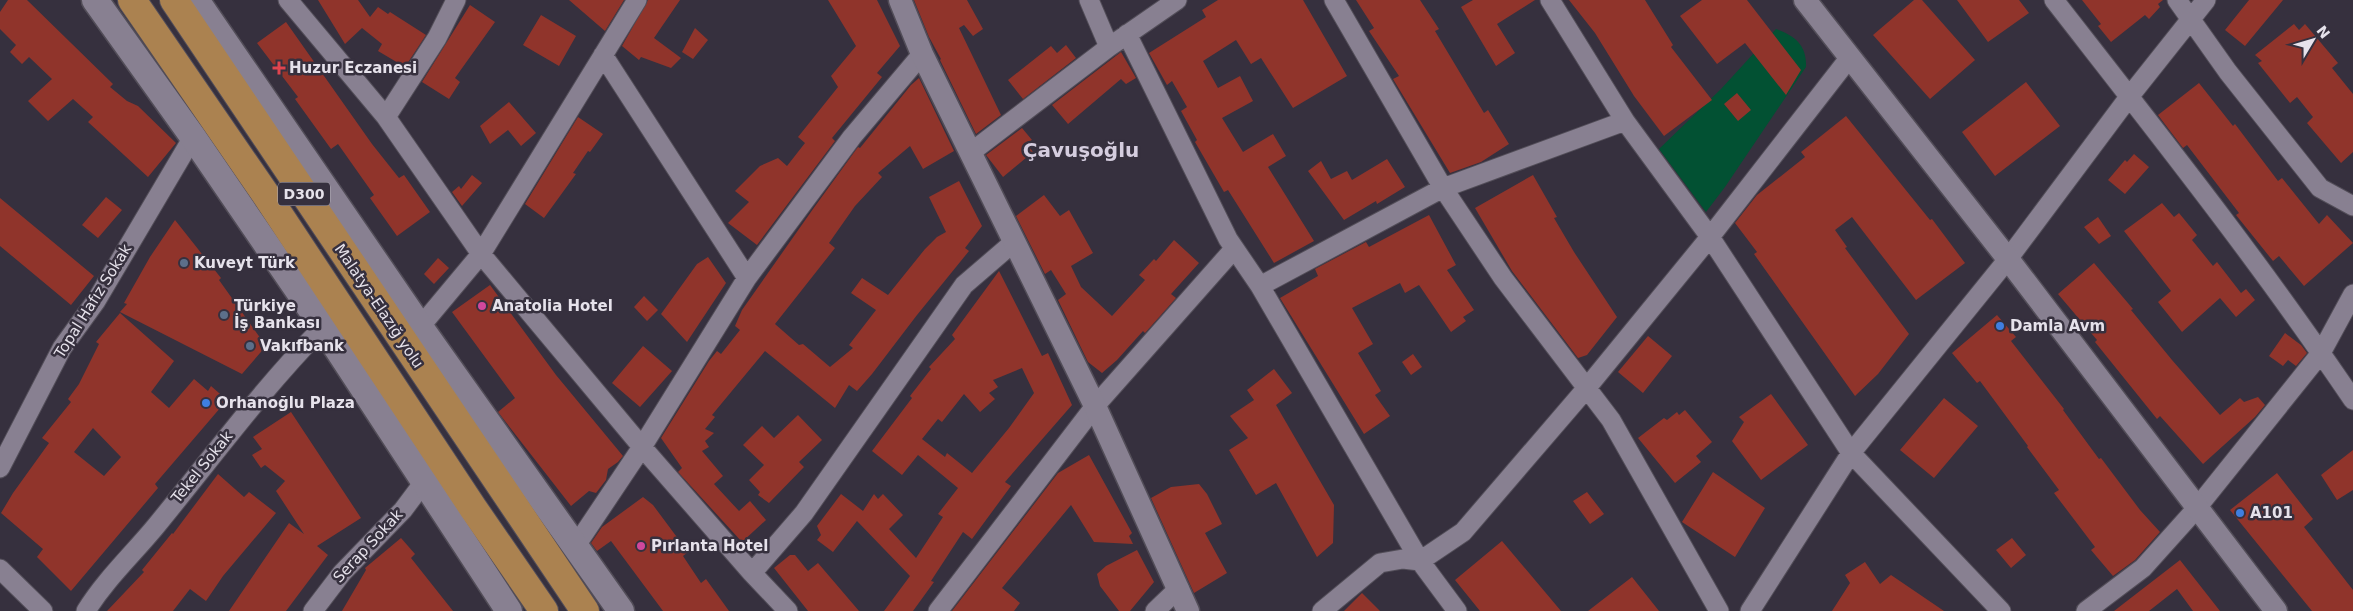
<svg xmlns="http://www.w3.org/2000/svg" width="2353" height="611" viewBox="0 0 2353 611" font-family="'DejaVu Sans',sans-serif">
<rect width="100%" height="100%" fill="#36303e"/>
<path fill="#025133" d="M1776,29C1795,36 1807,45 1806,67L1725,187L1706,212L1659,149L1721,89Z"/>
<path fill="#90342b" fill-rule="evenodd" d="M8,0H27L113,84L110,87L127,101L138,106L176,143L148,177L88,122L93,117L73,99L48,121L28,101L52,79L29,57L22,64L10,52L16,45L0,29V12Z
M318,0H358L370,17L378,7L388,14L390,12L426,35L405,67L378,51L382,44L362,28L345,44Z
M569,0H624L605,31Z
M648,0H680L654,38L681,58L671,68L641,57L639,60L622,46Z
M828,0H877L900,46L877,73L882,77L832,138L835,141L757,245L728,223L749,202L735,191L760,166L778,158L787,166L805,143L798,137L838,87L831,76L856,46Z
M914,0H967L983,29L973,36L964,25L959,28L1001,115L976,134L940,60L941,59L929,37Z
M1218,0H1303L1347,76L1293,108L1261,58L1251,64L1236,40L1203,61L1218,88L1240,76L1253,101L1222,118L1243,152L1273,134L1286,156L1268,167L1314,241L1274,263L1228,190L1224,192L1195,142L1197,140L1181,111L1187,107L1172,81L1167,85L1149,53L1206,17L1202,10Z
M1356,0H1420L1439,29L1435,31L1484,113L1488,110L1509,144L1481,162L1450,173L1393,79L1399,76L1369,31L1374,28Z
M1473,0H1535L1497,24L1515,53L1496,66L1461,7Z
M1569,0H1645L1673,45L1671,47L1712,100L1664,136L1634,96L1595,33Z
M1702,0H1747L1801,70L1786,95L1745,43L1717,64L1680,16Z
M1914,0H1922L1975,60L1930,99L1873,35Z
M1957,0H2019L2029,13L1988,42Z
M2082,0H2163L2158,4L2160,7L2149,19L2145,15L2111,42L2098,26L2101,24Z
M2249,0H2283L2245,46L2225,30Z
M470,5L495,22L455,78L460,82L449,99L422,82Z
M541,15L576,36L559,66L523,45Z
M286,22L372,144L399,178L404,175L430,212L397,236L370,198L374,195L338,144L331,149L295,99L298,97L257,43Z
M2294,24L2299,30L2305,24L2338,63L2332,68L2353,94V152L2341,163L2307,123L2313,117L2297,97L2290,103L2258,63L2262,61L2255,55Z
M695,28L708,40L693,59L682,52Z
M1066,45L1076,58L1023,99L1008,80L1051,46L1057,53Z
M1121,52L1136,78L1126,84L1121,79L1068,124L1052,105Z
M919,78L954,151L923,169L910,146L878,173L882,177L855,206L829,243L835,248L775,324L799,345L803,344L830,367L853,348L849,345L876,310L851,293L862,278L888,295L925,249L937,237L946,232L929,197L959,181L982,226L965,248L969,251L917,315L872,374L857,391L849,385L835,408L765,351L712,415L715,417L705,429L714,433L705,441L709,447L702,451L723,476L714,484L739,511L750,501L766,520L742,542L678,472L682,468L661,438L709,361L717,351L721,354L740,330L735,326L742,310L813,209L858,147L860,148L911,85Z
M2026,82L2060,126L1995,176L1962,132Z
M2199,83L2233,126L2235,124L2278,181L2282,178L2319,224L2327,215L2353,243L2304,286L2279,256L2273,261L2236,215L2239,213L2187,145L2183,148L2158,115Z
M1737,93L1751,110L1738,121L1724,104Z
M509,102L536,133L521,146L508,130L490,144L480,126Z
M1846,116L1930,220L1932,219L1965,263L1916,300L1852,217L1835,230L1847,247L1845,248L1909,334L1878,374L1855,396L1754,254L1757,252L1735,223L1757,195L1805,157L1801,152Z
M578,117L603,134L590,152L588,151L573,173L576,174L544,218L525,204Z
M1022,128L1032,140L1027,144L1033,152L1003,177L986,155Z
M2134,154L2149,167L2125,194L2108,180L2125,160L2127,162Z
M1387,159L1405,187L1377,204L1376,201L1344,220L1308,171L1321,161L1331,179L1347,171L1352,180Z
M472,175L482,183L462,206L452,192L459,186L461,189Z
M1533,175L1557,217L1554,218L1574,252L1617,317L1587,355L1578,358L1512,271L1475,208Z
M1044,195L1060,216L1069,210L1093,253L1071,266L1081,287L1112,316L1145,280L1139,275L1154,259L1156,261L1174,240L1199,263L1171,294L1176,298L1145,333L1143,331L1117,360L1102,373L1088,362L1058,300L1066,294L1051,270L1045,274L1016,216Z
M106,197L122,210L98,238L82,225Z
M0,198L94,276L71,305L0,246Z
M2162,203L2174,217L2179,213L2197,235L2192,240L2213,266L2217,262L2241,293L2246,289L2255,300L2236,317L2220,298L2182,332L2158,302L2171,291L2124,231Z
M1429,215L1456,265L1447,270L1474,310L1463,317L1466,321L1451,332L1419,285L1405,293L1400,283L1352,308L1373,344L1358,353L1381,391L1375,395L1390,416L1364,434L1280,298L1318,276L1315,269L1366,242L1369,247Z
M2098,217L2111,236L2099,244L2084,227Z
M175,220L221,278L219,280L266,346L242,374L120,312L127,304L124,303L150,257Z
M708,257L726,283L687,342L661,314L697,264Z
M438,258L449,268L434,284L424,274Z
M2094,263L2133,309L2131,310L2172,360L2220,415L2240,398L2244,402L2258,397L2265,405L2255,417L2203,464L2160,416L2157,419L2095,342L2097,340L2058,294Z
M999,271L1042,356L1048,353L1072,405L1005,482L1011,486L972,539L963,532L931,581L934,582L913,611H884L910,576L857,521L833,552L817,540L821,535L817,526L841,494L863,511L874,494L878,499L883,494L903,515L889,529L916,558L943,517L938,514L958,488L918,455L902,475L872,451L912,398L910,396L931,369L929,367L955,339L952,335ZM1022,368L1034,393L1009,428L972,473L947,453L945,457L922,439L938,419L942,422L964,394L980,412L995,399L989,393L998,387L993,380Z
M490,285L556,375L623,456L618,462L608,469L606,480L596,493L589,491L571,506L498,412L515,398L452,312Z
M644,296L658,310L647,321L634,307Z
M120,313L174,361L151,392L169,408L194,379L208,391L211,386L227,400L155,484L158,488L71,591L37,557L43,549L1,513L13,493L49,443L42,438L71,402L68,399L79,384L99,344L96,342ZM93,428L121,457L104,476L74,452Z
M1997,315L2016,337L2011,341L2064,409L2063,410L2099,459L2101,458L2140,510L2160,532L2135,560L2113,576L2091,550L2095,547L2054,493L2059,490L2027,447L2028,446L1980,381L1977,383L1952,353Z
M2285,333L2301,345L2307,353L2296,366L2288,360L2283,366L2269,356Z
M1648,336L1672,356L1643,393L1618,372Z
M643,346L672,371L640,407L612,383Z
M1413,354L1422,367L1411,375L1402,362Z
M1274,369L1292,393L1276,405L1334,505L1333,543L1317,557L1276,483L1256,495L1229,450L1248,438L1230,416L1254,400L1247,390Z
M1771,394L1808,445L1761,480L1732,441L1744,422L1739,417Z
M1944,398L1978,426L1934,478L1900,450Z
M1685,410L1712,442L1696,456L1701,462L1675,483L1638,438L1664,418L1667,420L1677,412L1679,415Z
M291,412L361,518L317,546L328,555L286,611H229L289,523L304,534L276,491L285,481L265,465L261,468L252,455L262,449L253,437Z
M798,415L822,440L799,462L804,467L769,503L758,495L760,492L749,480L764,465L743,445L762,426L774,438Z
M2353,450V490L2337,500L2321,475Z
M1089,455L1132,533L1129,536L1133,544L1094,542L1071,505L1002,588L1020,603L1014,611H952L1058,473Z
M1713,472L1765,508L1735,557L1682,522Z
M2277,473L2313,519L2304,527L2353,590V611H2312L2230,510Z
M218,474L244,497L249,492L276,513L223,576L206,601L190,589L173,611H107L144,572L142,570L172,533L173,534Z
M1199,484L1207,494L1222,524L1205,533L1227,573L1194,593L1151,498L1171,487Z
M1587,492L1604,514L1590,524L1573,501Z
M643,497L653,505L688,552L683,556L701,583L706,579L729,611H663L611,541L597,551L591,543L602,527Z
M401,538L415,554L411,558L453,611H342L366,570L365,568Z
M2012,538L2026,555L2011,568L1996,550Z
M1502,541L1561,611H1480L1455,580Z
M1137,550L1154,582L1130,611H1119L1100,586L1097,574L1106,566Z
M790,555H795L808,571L818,563L859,611H808L774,568Z
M2180,560L2220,611H2193L2177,589L2149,611H2114Z
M1865,562L1880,584L1891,575L1944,611H1832L1850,583L1845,575Z
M1632,577L1659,611H1588Z
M1362,593L1380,611H1344Z"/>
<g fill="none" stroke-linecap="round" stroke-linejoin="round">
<g stroke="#524d58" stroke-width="21">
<path id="minor" d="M288,0L386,117
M456,0L437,38L386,117L481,254L642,447L752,573
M1089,0L1109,47
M1334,0L1443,188L1503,278L1611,420L1719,611
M1550,0L1625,121
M2054,0C2156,131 2260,262 2353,400
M2177,0L2228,72L2320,188L2353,206
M1127,34L1228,239L1260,286L1420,561L1457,611
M603,55L747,278
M970,153L1109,47L1177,0
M1260,286L1443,188L1625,121L1710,237L1851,453L2001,611
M420,327L481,254L637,0
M0,468L62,348L96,301L193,137
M575,547L642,447L747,278L852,137L922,54
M0,569L43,611
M86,611C105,580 133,554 156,526C211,459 262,389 323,327
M313,611L342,573L403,510L424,482
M788,611L752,573L804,513L964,285L1014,242
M938,611L1095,406L1234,249
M1155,611L1179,588
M1322,611L1380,563L1403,559L1420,561L1463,532L1585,390L1710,237L1850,57
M1750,611L1851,453L2008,259L2129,97L2206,0
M2086,611L2143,568L2196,509L2321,353L2353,294"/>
</g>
<g stroke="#524d58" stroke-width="25">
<path id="tertiary" d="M900,0L922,54L1095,406L1188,611
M1805,0L2008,259L2276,611"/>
</g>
<g stroke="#524d58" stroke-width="29">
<path id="secondary" d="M95,0L193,137L323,327L509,611
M196,0L425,334L621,611"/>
</g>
<g stroke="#524d58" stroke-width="30">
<path id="trunk" d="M132,0L264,192L473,508L544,611
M174,0L585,611"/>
</g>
<use href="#minor" stroke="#888091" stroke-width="19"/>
<use href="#tertiary" stroke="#888091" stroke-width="22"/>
<use href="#secondary" stroke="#888091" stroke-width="26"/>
<use href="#trunk" stroke="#ab8250" stroke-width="28"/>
</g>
<path fill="#e0444e" stroke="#36303e" stroke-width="2" d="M276.5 60.5h5v5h5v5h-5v5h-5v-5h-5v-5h5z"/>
<g fill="#5c6f8a" stroke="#36303e" stroke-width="2">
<circle cx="184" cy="263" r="5"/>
<circle cx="224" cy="315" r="5"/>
<circle cx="250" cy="346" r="5"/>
</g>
<g fill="#d1479c" stroke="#36303e" stroke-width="2">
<circle cx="482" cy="306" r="5"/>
<circle cx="641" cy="546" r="5"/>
</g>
<g fill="#3f7fe0" stroke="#36303e" stroke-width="2">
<circle cx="2000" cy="326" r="5"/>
<circle cx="206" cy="403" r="5"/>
<circle cx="2240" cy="513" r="5"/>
</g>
<g text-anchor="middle" stroke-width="5" stroke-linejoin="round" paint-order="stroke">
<rect fill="#36303e" stroke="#b1adb7" stroke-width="1" x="278" y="182.5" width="52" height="23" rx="4"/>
<g font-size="14" font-weight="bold" fill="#e6e2eb">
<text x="304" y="199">D300</text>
</g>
<g font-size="15" font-weight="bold" fill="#e6e2eb" stroke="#36303e" text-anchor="start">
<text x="289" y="73">Huzur Eczanesi</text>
<text x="194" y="268">Kuveyt Türk</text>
<text x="234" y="311">Türkiye<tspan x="234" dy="17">İş Bankası</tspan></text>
<text x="492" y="311">Anatolia Hotel</text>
<text x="2010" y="331">Damla Avm</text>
<text x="260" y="351">Vakıfbank</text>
<text x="216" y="408">Orhanoğlu Plaza</text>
<text x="2250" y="518">A101</text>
<text x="651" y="551">Pırlanta Hotel</text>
</g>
<g font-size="15" fill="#e6e2eb" stroke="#36303e">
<text transform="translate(93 301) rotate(-58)" y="5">Topal Hafız Sokak</text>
<text transform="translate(379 306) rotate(56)" y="5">Malatya-Elazığ yolu</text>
<text transform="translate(202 467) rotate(-51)" y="5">Tekel Sokak</text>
<text transform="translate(368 546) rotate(-47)" y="5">Serap Sokak</text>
</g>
<g font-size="20" font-weight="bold" fill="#d5cddf" stroke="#36303e">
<text x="1081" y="157">Çavuşoğlu</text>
</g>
</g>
<g transform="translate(2313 40) rotate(52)" stroke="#36303e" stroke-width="4" paint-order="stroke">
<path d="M0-4L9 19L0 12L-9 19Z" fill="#e6e2eb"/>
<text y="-8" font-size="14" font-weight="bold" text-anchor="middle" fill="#e6e2eb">N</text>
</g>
</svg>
